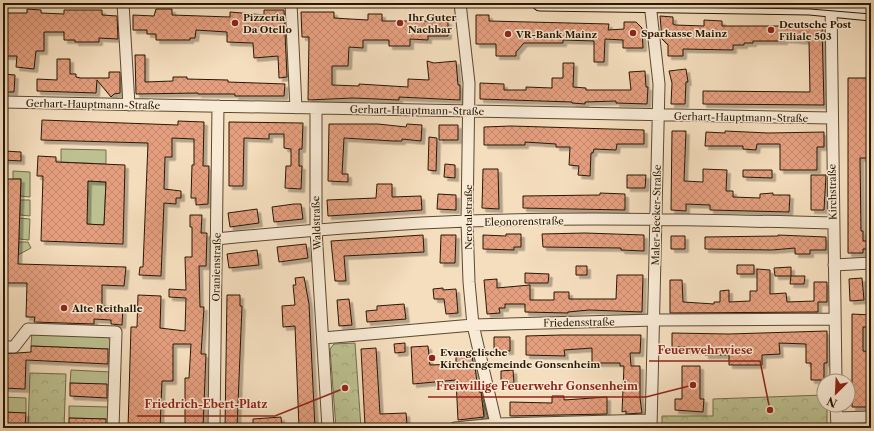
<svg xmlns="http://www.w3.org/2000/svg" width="874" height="431" viewBox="0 0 874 431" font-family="'Libre Caslon Text',serif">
<defs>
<pattern id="park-crowns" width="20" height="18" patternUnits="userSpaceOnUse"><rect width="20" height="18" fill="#bdc191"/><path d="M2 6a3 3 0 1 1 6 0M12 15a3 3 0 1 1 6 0" fill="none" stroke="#a2a57b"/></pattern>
<pattern id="building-cross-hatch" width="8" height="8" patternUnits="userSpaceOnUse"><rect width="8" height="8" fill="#e59f7f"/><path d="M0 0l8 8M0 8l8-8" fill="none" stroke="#c4886c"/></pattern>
<filter id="shadow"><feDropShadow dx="3.5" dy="3.5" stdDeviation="0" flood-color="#0004"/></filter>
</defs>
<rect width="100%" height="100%" fill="#f5debe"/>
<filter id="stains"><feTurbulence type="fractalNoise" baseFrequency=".005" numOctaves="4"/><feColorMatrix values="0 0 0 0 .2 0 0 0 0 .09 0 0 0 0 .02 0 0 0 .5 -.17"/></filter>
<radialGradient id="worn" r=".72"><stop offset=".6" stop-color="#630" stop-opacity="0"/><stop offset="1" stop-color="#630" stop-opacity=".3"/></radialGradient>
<path fill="#bdc191" stroke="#726c4a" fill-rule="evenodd" d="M61,149L106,150V164L61,162Z
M13,171L30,172V197L20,196L21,179H13Z
M62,180L106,182L104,225L60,223ZM69,189L88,190L87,211Z
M20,200H30V216L20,215Z
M19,218L30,219L29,240L19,239Z
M19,242H28L31,248L18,255Z
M32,332L107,337L111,340V349L31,346Z
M71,370L111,372L110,385L70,383Z
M478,383H479L488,419L482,421V417L484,416V406H482Z
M3,397L26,398V413L3,412Z
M69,406L110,407V419L69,418Z"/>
<path fill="url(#park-crowns)" stroke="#726c4a" d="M355,343L361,428H336L330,349L334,344Z
M30,373L66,374L64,428L28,427Z
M824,395V405H827V428H662V416H713V399Z"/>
<path fill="url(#building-cross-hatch)" stroke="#281703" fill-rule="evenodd" filter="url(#shadow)" d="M27,9L41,10V13L64,14V10H102V15L117,16L118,39L99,38V42H75V40H64V32H44V51H36L34,69L16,67L17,56H3V13H27Z
M156,9H172V15L230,17V12L264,15V10H284L287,77L279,78L278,56L254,58L253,43L227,42V32L196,30L195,38H190V40H156V34H147V30H133V15L154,16Z
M301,12H334V18L350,19L368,20V14H382V21H448V36H428V40L410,39V46H389V40H363V48L349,47L348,66H332V85L359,86V84L408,87V79L429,80L427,61L434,63L456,61L458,85H460V100L399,97V100L353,98L308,100L309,37H302Z
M476,15H489V21L609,24L608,30L624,29V22H636L642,28L643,48H623V40L605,39L604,62H594V41L563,40V43H524L516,52V56H496V44H476Z
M660,16L673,17V24L675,25L704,26V20L722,21V26H822L824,105L703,104V91L810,92L809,41L784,39V41H753V43H744V45H733V50L683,49V56H668V45L662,39Z
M135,55H145V82L173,81V77H187V79L228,80V82L285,84L284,96H235V94H198V93L136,94Z
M57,59H70V74H76V77L80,78H109V72H120V93L114,94L111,97L97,80L96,93L37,91V79L57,80Z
M563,63H574L573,87L586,88V90H631L629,72L645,71L646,87H648L647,104L616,103V101L585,102V104L572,103V102L480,99V83L504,84V90H526V87L552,88V78H563Z
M686,69L688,82H686L685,104H671L672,83L669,71Z
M3,74L15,75L14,92H3Z
M848,78H871V158H860L861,231H863V241H871V249H863V253H848Z
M42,120L178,125V121L204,122L203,166H209L208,204L196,205V198H191L192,165H194V139L172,138V157H165L164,189L181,191V198H176V204L164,203L161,276L139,275L140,267H143L148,143L41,140Z
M229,122L303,123L302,149H299V166H302L301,189L285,188L286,166H291V149L284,148V134H269V139L244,138L243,186H229Z
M329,124H378L406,127L407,124L422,125L421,141L402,139V141H393L344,138L342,174H348V182L328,181Z
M439,125H458V140H439Z
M511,126L644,130V144H617L616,150L594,149L593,153H591L590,176L578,175L579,166L569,165L570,147H556V144L525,142V145H484V127Z
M672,131H686L684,181L703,182V169L727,170L726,191H733V197L760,198V194L773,193V195H790L789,212L710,210V205L686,204V211L671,210Z
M725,131L768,133L824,132V147H817V170H780V144H757L756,150L743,149V146H705L706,132L725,133Z
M429,137L437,138L436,171L428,170Z
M4,151L21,152V161L4,160Z
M38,156L56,157V162L125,165L123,244L41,241L43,176H37ZM88,181L106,182L104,225L87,224Z
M445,164L455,165V178L444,177Z
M483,169H498L499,209L482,208Z
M743,170H772V178L743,177Z
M627,175H646L645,188H627Z
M811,175H826L824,210H811Z
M3,179H21L18,264L126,267L124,286L102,285V306L123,307L122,325L111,324V320L94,319V324L34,322L35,317H26L27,283H3Z
M377,184H392V197L421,196L422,210L328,216L327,200L376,198Z
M600,193L625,194V210L523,208V196L600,195Z
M438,194L456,195V210L437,209Z
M294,204H301L303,219L274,222L272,207Z
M257,209L259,223L230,227L228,213Z
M190,215H202L201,233H207L206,266H199L200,307H204L201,354H206L203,428H185V378H189L191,344H173V381H162L160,428H128L131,327H137L138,295L161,296L160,328L185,331L186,298L169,297V289L186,290L185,257H192V227H190Z
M585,233L644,235V251L621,250V248L543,247L542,234Z
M506,234H521V247H514V250L483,249V235L506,236Z
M423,235L424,252L344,256L346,281H335L331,241Z
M441,235H456L455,263H440Z
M778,235L826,237V250H810V254H795V248L772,250L705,249V237L778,236Z
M671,236H685V249H671Z
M306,244L308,258L279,262L277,247Z
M257,250L259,265L229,268L227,254Z
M737,265H754V274H737Z
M576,266H587V275H576Z
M791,267V276H775L774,268Z
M757,269L770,270V294L786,293L787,302L814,301V282H827V302H818V312L670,313V280H682L683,302L714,304V302H720V291L729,290V302L750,301V291H757Z
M525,273L549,274L548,283H525Z
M617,275H643L642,312L589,310L568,312V313L525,312V304H505V308H499L500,313L487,314L484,280L497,279V288L530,285V300H554V292H569V299H616Z
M791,276H805L804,284H790Z
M304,277L309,304L315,428H299L295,326L283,327L282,306L295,305L293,285H296L295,278Z
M862,278L864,300L850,301L849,279Z
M443,288V290L456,289L458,313L446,314L444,299H434L433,289Z
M227,295H240V306H242L237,428H225Z
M349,299L352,325L339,326L337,300Z
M404,304L406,319L367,322L366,311L377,310V306Z
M852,314L871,315V327H863V351L871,352V407H852Z
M827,331V363H824V380H811V363H806V344L779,343L780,354L762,355V365H729V355H705V350L685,351V347H672V333L729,334Z
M561,335H641L640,353H630L631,366H640V398L642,413L626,414V411L622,412L624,366H620V363H592V348L564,350L565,356L526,355V336Z
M494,337H510V351H494Z
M405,343V352L395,353L394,344Z
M31,346L108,349V364L26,360L25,389L3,388V354L31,352Z
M428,346L430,365L456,364V352L472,351L473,365L475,366L477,383H478L479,392H481L484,417L458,420L456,380L413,384L411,347Z
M376,348L380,414L406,413L407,424L365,426L361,349Z
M682,366H700V399H704L703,412L675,410V399H682Z
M513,370L514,383H501V371Z
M70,383L107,384V398L70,396Z
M552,396H564V400L607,397V414L510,416V402L552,403Z
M3,412L26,413L25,426H3Z
M281,417L282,428H253V419Z
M69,418L106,419V428H69Z"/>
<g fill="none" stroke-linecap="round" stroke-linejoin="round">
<g stroke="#5b4932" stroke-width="13">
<path id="minor" d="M123,3L129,105
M291,3L296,108
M460,3L469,83L467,221L469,282L473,325L497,428
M650,3L659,84L651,428
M831,3L836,381
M3,102L831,118
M316,108V230L328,428
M216,239C300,231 383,224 467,221C589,217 711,220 833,223
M834,265L871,263
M323,338L473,325L655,320L835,319
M3,347H14L28,329L116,332L113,428
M836,405L837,428
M837,418L871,417
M214,428L218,106
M455,428L496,424L651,420"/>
</g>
<g stroke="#281703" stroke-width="17">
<path id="secondary" d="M540,3L810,7L871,13"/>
</g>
<use href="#minor" stroke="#f8ead5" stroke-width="11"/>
<use href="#secondary" stroke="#f8ead5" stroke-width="15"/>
<path stroke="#281703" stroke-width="1" d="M403,3L810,9L871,14"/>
</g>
<g fill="#8f2418" stroke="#f8ead5" stroke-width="1.5">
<circle cx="235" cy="23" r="4"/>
<circle cx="400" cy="23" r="4"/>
<circle cx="771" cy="30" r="4"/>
<circle cx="633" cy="33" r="4"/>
<circle cx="508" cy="34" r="4"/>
<circle cx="64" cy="308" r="4"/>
<circle cx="432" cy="358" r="4"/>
</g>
<g text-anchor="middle" stroke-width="3" stroke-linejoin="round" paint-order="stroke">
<g font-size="10" font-weight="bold" fill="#281703" stroke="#f8ead5" text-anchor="start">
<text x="243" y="21">Pizzeria<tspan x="243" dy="12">Da Otello</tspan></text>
<text x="408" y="21">Ihr Guter<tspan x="408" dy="12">Nachbar</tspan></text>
<text x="779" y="28">Deutsche Post<tspan x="779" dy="12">Filiale 503</tspan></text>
<text x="641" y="37">Sparkasse Mainz</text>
<text x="516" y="38">VR-Bank Mainz</text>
<text x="72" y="312">Alte Reithalle</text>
<text x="440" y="356">Evangelische<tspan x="440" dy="12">Kirchengemeinde Gonsenheim</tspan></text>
</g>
<g font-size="10" fill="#281703" stroke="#f8ead5">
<text transform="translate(93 104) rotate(1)" y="4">Gerhart-Hauptmann-Straße</text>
<text transform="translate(417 110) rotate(1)" y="4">Gerhart-Hauptmann-Straße</text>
<text transform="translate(741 117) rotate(1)" y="4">Gerhart-Hauptmann-Straße</text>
<text transform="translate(832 192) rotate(-91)" y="4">Kirchstraße</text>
<text transform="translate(656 215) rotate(-89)" y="4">Maler-Becker-Straße</text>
<text transform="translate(468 217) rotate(-90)" y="4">Nerotalstraße</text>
<text transform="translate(524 221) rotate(-1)" y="4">Eleonorenstraße</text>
<text transform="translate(316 223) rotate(-92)" y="4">Waldstraße</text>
<text transform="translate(216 267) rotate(-89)" y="4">Oranienstraße</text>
<text transform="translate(579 322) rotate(-1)" y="4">Friedensstraße</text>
</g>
</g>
<path fill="none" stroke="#8f2418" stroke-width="1.5" d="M770 410L760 361H649M693 385L646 397H428M345 388L275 416H137"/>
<g fill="#8f2418" stroke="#f8ead5" stroke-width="1.5">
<circle cx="770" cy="410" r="4"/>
<circle cx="693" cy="385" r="4"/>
<circle cx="345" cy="388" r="4"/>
</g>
<g font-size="11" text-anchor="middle" font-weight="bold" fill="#8f2418" stroke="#f8ead5" stroke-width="3" stroke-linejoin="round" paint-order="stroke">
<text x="705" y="354">Feuerwehrwiese</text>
<text x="537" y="390">Freiwillige Feuerwehr Gonsenheim</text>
<text x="206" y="408">Friedrich-Ebert-Platz</text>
</g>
<rect width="874" height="431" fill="none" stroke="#f5debe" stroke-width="16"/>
<rect x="4" y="4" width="866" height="423" fill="none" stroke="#281703" stroke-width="2"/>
<rect x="8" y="8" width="858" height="415" fill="none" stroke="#281703"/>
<g transform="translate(836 393) rotate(204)"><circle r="19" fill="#f8ead5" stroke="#a59681"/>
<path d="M0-3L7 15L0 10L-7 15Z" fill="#8f2418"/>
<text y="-6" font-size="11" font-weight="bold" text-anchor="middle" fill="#281703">N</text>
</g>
<rect width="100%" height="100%" filter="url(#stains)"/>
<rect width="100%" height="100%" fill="url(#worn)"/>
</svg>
